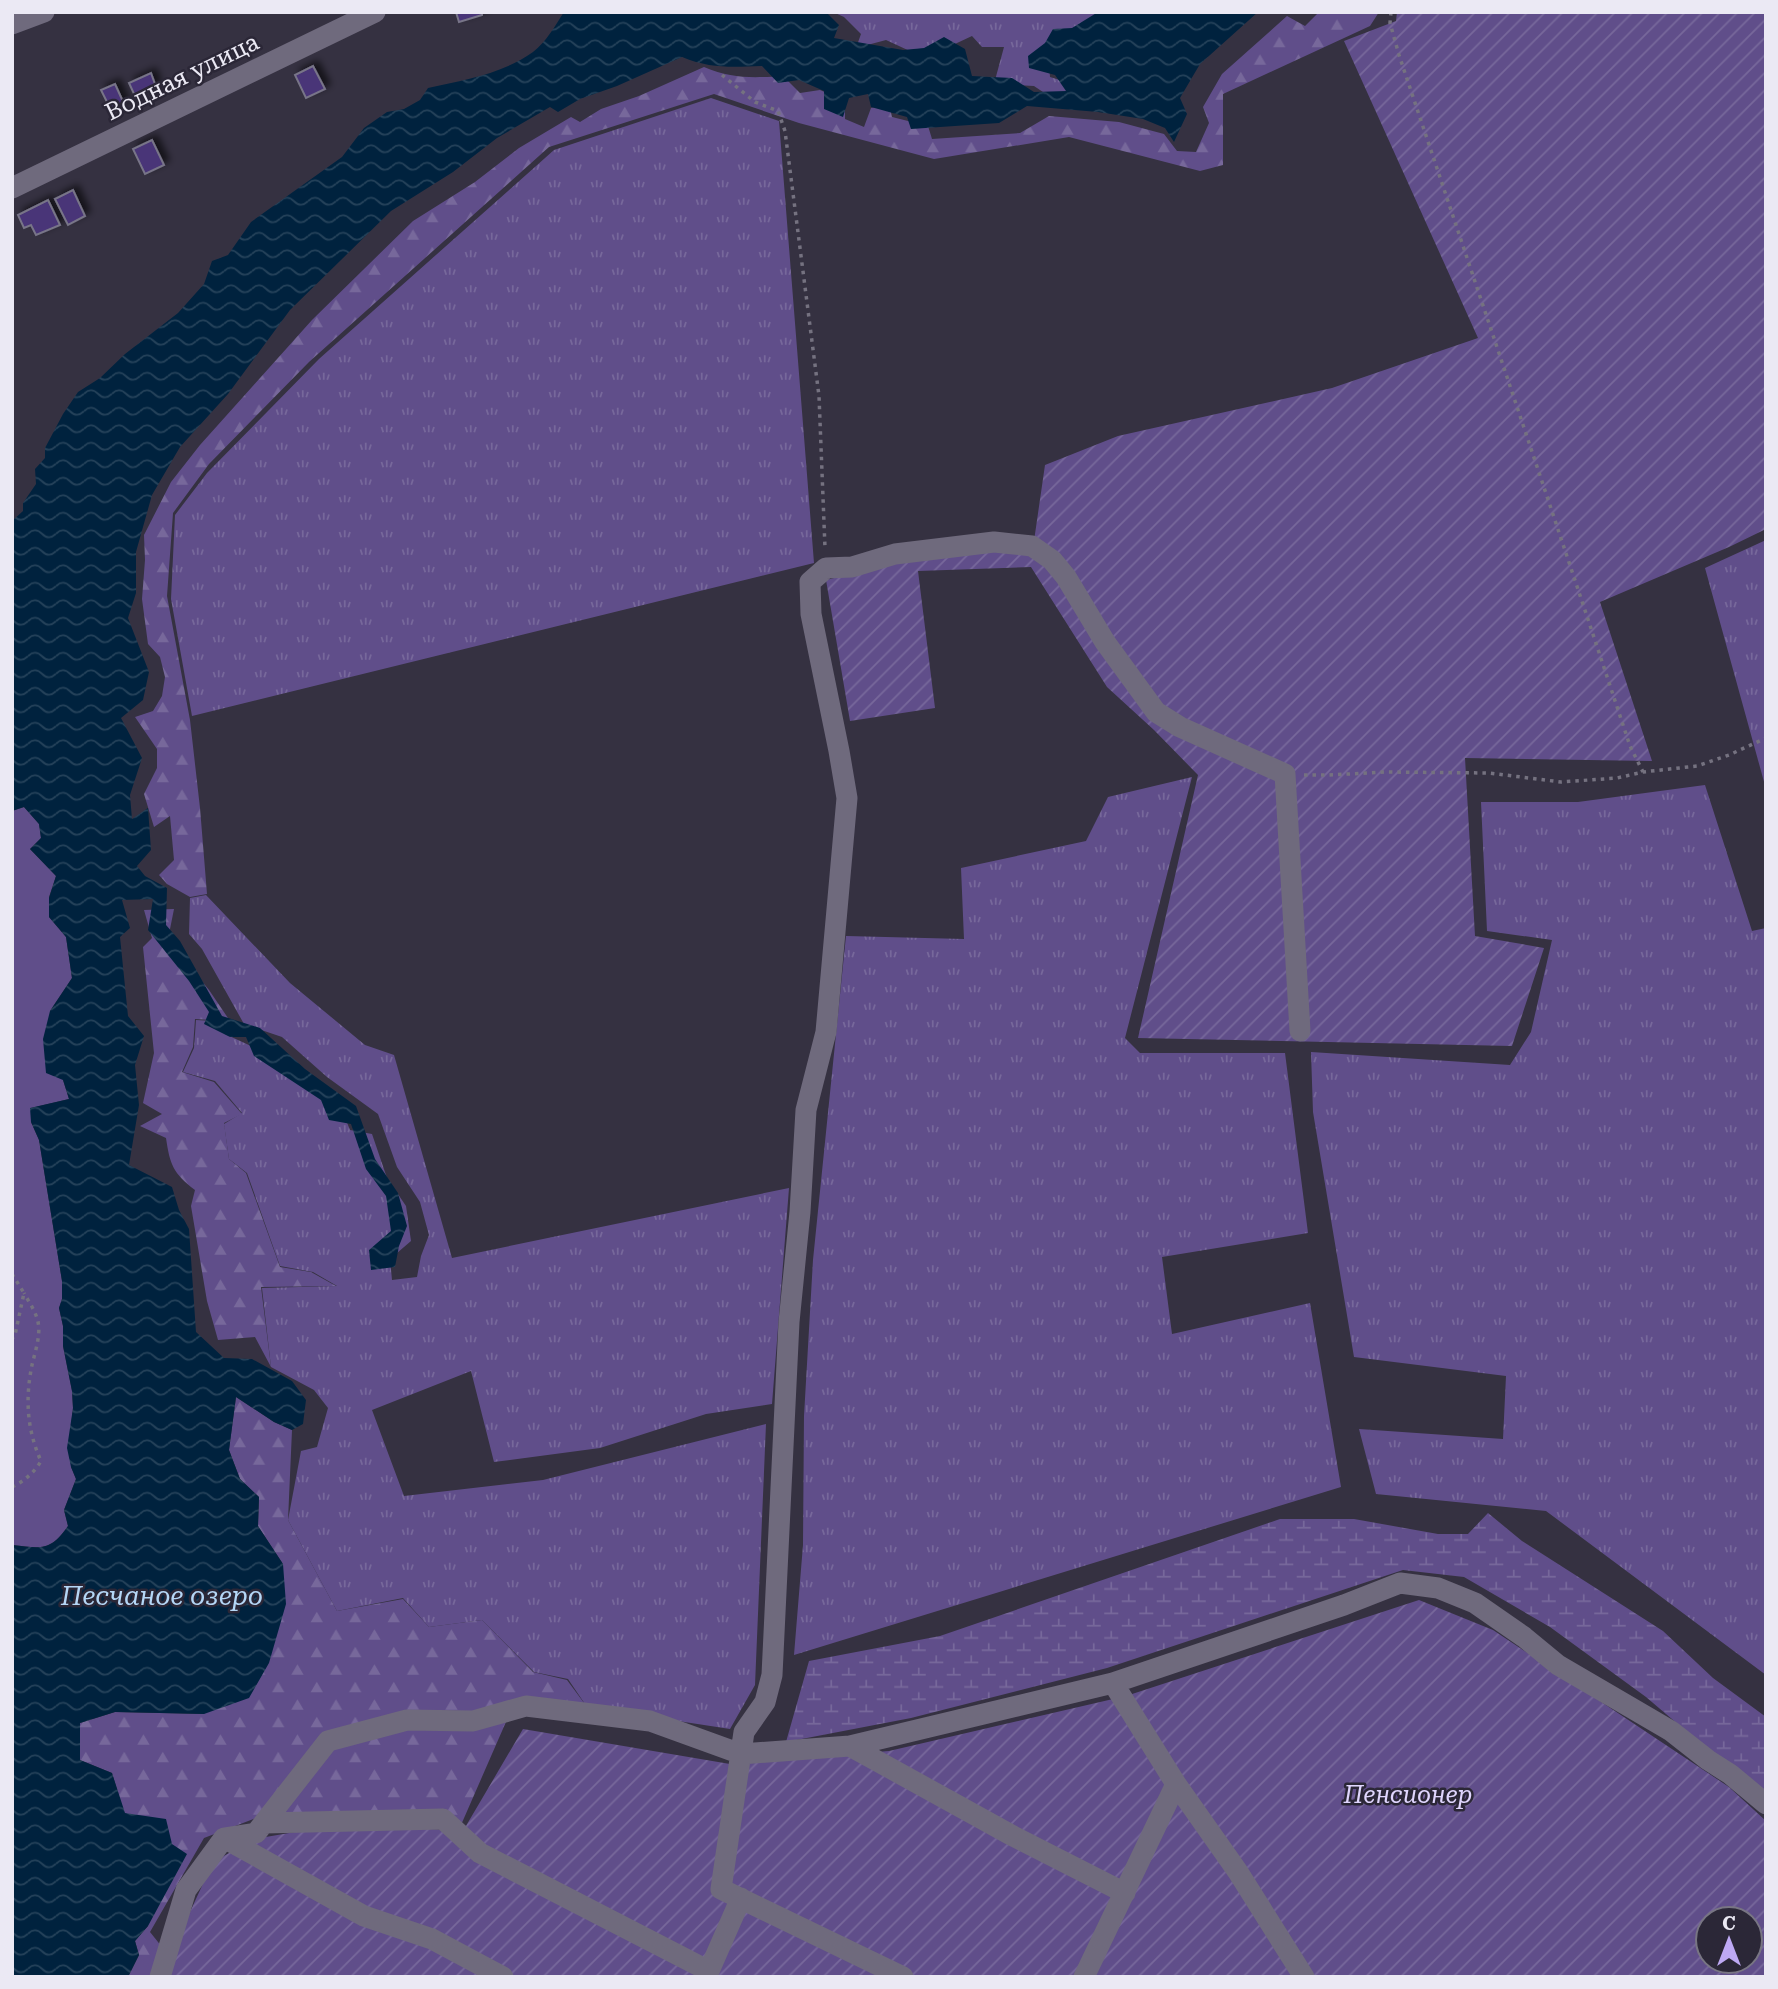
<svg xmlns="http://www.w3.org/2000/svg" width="1778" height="1989" viewBox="0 0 1778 1989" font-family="'Roboto Serif',serif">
<defs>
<pattern id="grass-tufts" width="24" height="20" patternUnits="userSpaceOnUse" patternTransform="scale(1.75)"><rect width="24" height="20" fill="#604e8a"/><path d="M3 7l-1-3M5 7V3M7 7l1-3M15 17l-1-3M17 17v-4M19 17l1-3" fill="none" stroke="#77689b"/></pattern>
<pattern id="forest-firs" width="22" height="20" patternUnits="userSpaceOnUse" patternTransform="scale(1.75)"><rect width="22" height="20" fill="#604e8a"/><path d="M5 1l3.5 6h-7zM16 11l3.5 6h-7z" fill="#77689b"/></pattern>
<pattern id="wetland-marsh" width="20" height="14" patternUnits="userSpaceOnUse" patternTransform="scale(1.75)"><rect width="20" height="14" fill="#604e8a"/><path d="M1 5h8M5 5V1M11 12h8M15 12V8" fill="none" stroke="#77689b"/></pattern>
<pattern id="garden-furrows" width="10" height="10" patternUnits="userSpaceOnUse" patternTransform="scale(1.75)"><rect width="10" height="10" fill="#604e8a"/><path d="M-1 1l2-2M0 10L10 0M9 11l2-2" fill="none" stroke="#77689b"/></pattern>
<pattern id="water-waves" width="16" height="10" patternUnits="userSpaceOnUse" patternTransform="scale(1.75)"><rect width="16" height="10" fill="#00223e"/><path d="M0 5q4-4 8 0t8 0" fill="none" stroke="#25425a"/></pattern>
<filter id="shadow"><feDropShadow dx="5" dy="-5" stdDeviation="3.5" flood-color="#0009"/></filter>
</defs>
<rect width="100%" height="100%" fill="#353141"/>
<path fill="url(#grass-tufts)" d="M833,12H1141L1049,64L1050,77L1076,85L1055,100L1034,86L994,84L1004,47H982L972,36L942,50L912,52L886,40L856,48L861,34L844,17Z
M711,98L779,121L814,563L192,716L171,599L175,515L207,473L319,359L554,150Z
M1766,540V789L1705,568Z
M1192,777L1125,1038L1140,1053H1285L1308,1233L1162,1257L1172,1334L1310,1303L1341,1487L794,1655L803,1545L804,1416L813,1260L846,936L964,939L961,868L1086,841L1108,797Z
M1705,785L1752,931L1766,928V1675L1546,1511L1376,1494L1359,1429L1503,1439L1506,1376L1354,1357L1313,1112L1311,1052L1510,1065L1531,1032L1552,940L1487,931L1481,802H1578Z
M206,895L290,983L365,1045L394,1055L452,1258L789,1188L772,1404L706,1414L600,1448L494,1462L471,1371L372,1410L404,1496L543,1480L766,1424L755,1685L730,1729L587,1707L568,1679L534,1672L482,1620L429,1627L403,1598L337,1611L288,1520L301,1451L317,1447L328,1408L314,1390L271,1367L262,1288L337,1286L313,1272L280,1266L247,1173L229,1159L224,1124L242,1113L215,1081L183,1072L194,1048L196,1020L229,1022L225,1034L251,1046L342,1110L350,1130L372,1134L387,1178L406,1206L411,1241L390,1259L392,1280L417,1277L421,1256L429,1235L420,1202L397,1167L378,1114L327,1077L282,1037L244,1024L202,949L189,934L190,898Z"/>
<path fill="url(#forest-firs)" d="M1319,12H1379L1370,26L1223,94V165L1200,171L1069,137L934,159L799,123L714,94L549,147L309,362L209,464L173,513L167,596L190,720L200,808L207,894L190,897L167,884L159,875L174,860L170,816L154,827L144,794L157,768V749L135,717L153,711L162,696L165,677L160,657L148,644L142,599L145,560L144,535L171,482L200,445L312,320L413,221L475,182L519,148L571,117L580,122L601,109L639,96L704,67C732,79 753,78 783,76L800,93L820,90L845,101V119L864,127L871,108L889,104L892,117L928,126L932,139L1020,133L1049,116L1119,122L1164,134L1177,151L1196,152L1209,123L1203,107L1222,74L1287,16L1305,26Z
M174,909L168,939L209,990L230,1021L195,1019L193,1047L182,1072L214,1082L242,1114L224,1123L229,1159L246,1173L280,1267L311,1272L336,1286L261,1287L271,1367L255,1337L218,1340L207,1301L191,1206L195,1190C173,1173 170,1165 166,1138L140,1126L162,1114L143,1103L154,1053L143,947L152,938L144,910Z
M236,1397L274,1422L292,1430L288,1520L337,1611L403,1599L429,1627L482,1620L533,1672L567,1680L587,1707L509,1715L461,1825L256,1818L204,1838L150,1932L162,1947L151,1977H128L139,1955L135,1941L148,1926L124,1813L112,1773L80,1760V1723L115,1712L204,1714L283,1564L258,1526L259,1497L240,1479L229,1450Z"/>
<path fill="url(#wetland-marsh)" d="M1488,1513L1522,1541L1663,1631L1713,1678L1766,1717V1799L1646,1697L1550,1627L1464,1577L1403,1570L1107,1668L911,1718L786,1742L809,1661L940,1636L1280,1519H1354L1438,1534H1468Z"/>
<path fill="#604e8a" d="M24,807L39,824L41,838L30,849L56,876L49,897V917L66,937L72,978L50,1011L63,1080L69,1099L31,1108V1122L39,1140L62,1281V1299L59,1308L63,1326V1346L72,1391L73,1408L71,1426V1467L76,1479L64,1510L68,1526C50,1552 41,1548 12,1545V811Z"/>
<path fill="url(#garden-furrows)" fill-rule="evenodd" d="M1397,12H1766V529L1729,547L1600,602L1652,761L1465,758L1475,936L1544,948L1512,1046L1138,1038L1198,775L1154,730L1107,687L1031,567L918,571L935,708L850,721L826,580L892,564L1034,541L1045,465L1118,436L1332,388L1478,338L1344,41L1396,21Z
M1419,1600L1493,1630L1729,1787L1766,1821V1977H160L213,1862L254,1839L342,1824L463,1831L523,1729L730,1764L889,1751L1126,1696ZM1708,1919H1750V1961H1708Z"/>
<path fill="url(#water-waves)" d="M564,12H826L839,25L834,38L903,50L924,48L944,37L965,49L972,76L1012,78L1034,92L1066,91L1055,75L1029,68L1028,56L1045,43L1053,29L1072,28L1098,12H1258L1200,64L1180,98L1187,114L1174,142L1165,128L1143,119L1098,112L1027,106L999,123L911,129L907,117L871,107L868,94L849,98L843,117L824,109V91L799,80L778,83L762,66C732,67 711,69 682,57L617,86L580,99L558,112L550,107L497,138L453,172L391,211L290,310L228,394L180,447L152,495L136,552V593L128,618L149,672L143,700L121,718L142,758L130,795L132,819L148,808L151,850L137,866L145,876L167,888L166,925L180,941L222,1016L260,1028L305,1069L356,1106L375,1159L398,1193L407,1226L399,1246L395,1267L371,1270L369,1250L391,1231L386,1196L366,1169L351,1124L329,1120L321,1100L254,1056L246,1037H230L204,1024L209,1012L189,981L148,930L153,899L122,900L130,928L120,937L128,1016L144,1036L135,1065L139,1105L129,1165L172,1187L179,1210L189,1229L196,1332L224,1358L252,1359L292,1381L306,1400L303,1424L292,1430L274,1422L236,1397L229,1450L240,1479L259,1497L258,1526L283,1564L286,1604L269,1663L249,1698L204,1714L115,1712L80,1723V1760L112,1773L125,1813L166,1819L172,1844L187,1854L148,1926L135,1941L139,1955L128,1977H12V1545C41,1548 50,1552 68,1526L64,1510L76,1479L71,1467L67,1448L73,1408L72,1391L63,1346V1326L59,1308L62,1299V1281L39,1140L31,1122L30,1108L69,1099L63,1080L46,1073L43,1039L50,1011L72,978L66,937L49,917V898L56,876L30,849L41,838L39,824L24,807L12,811V521L23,511V503L36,484L35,469L45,458V448L63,414L78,392L100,378L125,354L178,313L204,284L212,261L228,255L251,222L342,157L364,128L387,112L404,109L420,100L428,88C464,80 502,74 533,52C546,42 555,26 564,12Z"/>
<path fill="#483478" stroke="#787588" stroke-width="2" filter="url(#shadow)" d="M456,12H482V15L459,22Z
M313,66L325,89L306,98L295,75Z
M151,73L156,87L135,96L129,83Z
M115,84L125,106L112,112L101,90Z
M152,140L164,165L145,174L133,149Z
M73,190L85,216L68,225L55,199Z
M48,200L60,225L36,235L31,225L24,228L18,215Z"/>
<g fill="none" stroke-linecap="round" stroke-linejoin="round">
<path stroke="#757280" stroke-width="3.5" stroke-dasharray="3.5 5" stroke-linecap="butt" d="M1391,12L1390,23L1399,55C1476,285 1554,516 1630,746L1643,772
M722,75L755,102L778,111L785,131L819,396L825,548
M1304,775H1329L1386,772L1489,773L1561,782L1617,778L1643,772L1697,766L1729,755L1766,738
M12,1274L24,1293L15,1335L12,1339
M12,1487C23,1482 35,1472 41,1461C27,1430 25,1399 32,1365C35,1352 41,1335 38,1322C36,1312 29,1302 24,1293"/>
<path stroke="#6f6a7d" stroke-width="21" d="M12,24L44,12
M12,188L375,12
M1113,1683L1176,1784L1238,1872L1304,1977
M850,1746L1013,1836L1125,1893
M264,1823L443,1819L480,1853L709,1971L741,1898
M224,1838L364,1916L432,1939L503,1977
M160,1977L186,1890L224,1838L256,1833L328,1741L407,1720L473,1721L526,1706L650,1721L741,1754L850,1746L1113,1683L1344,1605L1400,1583L1438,1588L1475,1603L1524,1637L1558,1665L1671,1731L1708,1760L1730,1774L1766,1804
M903,1977L721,1889L744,1732L765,1702L772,1675L789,1322L800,1212L806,1110L826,1032L847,798L839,751L811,614L810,582L826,568L852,567L895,554L994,542L1032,546L1052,560L1066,577L1105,642L1156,712L1180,727L1285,774L1300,1031
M1084,1977L1176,1784"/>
</g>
<g text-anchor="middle" stroke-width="5" stroke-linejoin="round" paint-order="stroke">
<g font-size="24" fill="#ebe9f4" stroke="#2b2737">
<text transform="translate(182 77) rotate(-26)" y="8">Водная улица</text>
</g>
<g font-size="24" font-style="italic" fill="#e0d6fe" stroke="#2b2737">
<text x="1408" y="1803">Пенсионер</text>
</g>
<g font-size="26" font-style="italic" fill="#b4d6f6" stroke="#2b2737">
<text x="162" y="1605">Песчаное озеро</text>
</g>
</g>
<rect width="1778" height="1989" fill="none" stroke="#ebe9f4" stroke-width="28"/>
<g transform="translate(1729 1940)"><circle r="33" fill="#2b2737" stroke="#787583" stroke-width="2"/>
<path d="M0-5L12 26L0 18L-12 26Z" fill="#bea9f4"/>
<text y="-10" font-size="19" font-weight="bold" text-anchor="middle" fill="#ebe9f4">С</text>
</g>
</svg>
